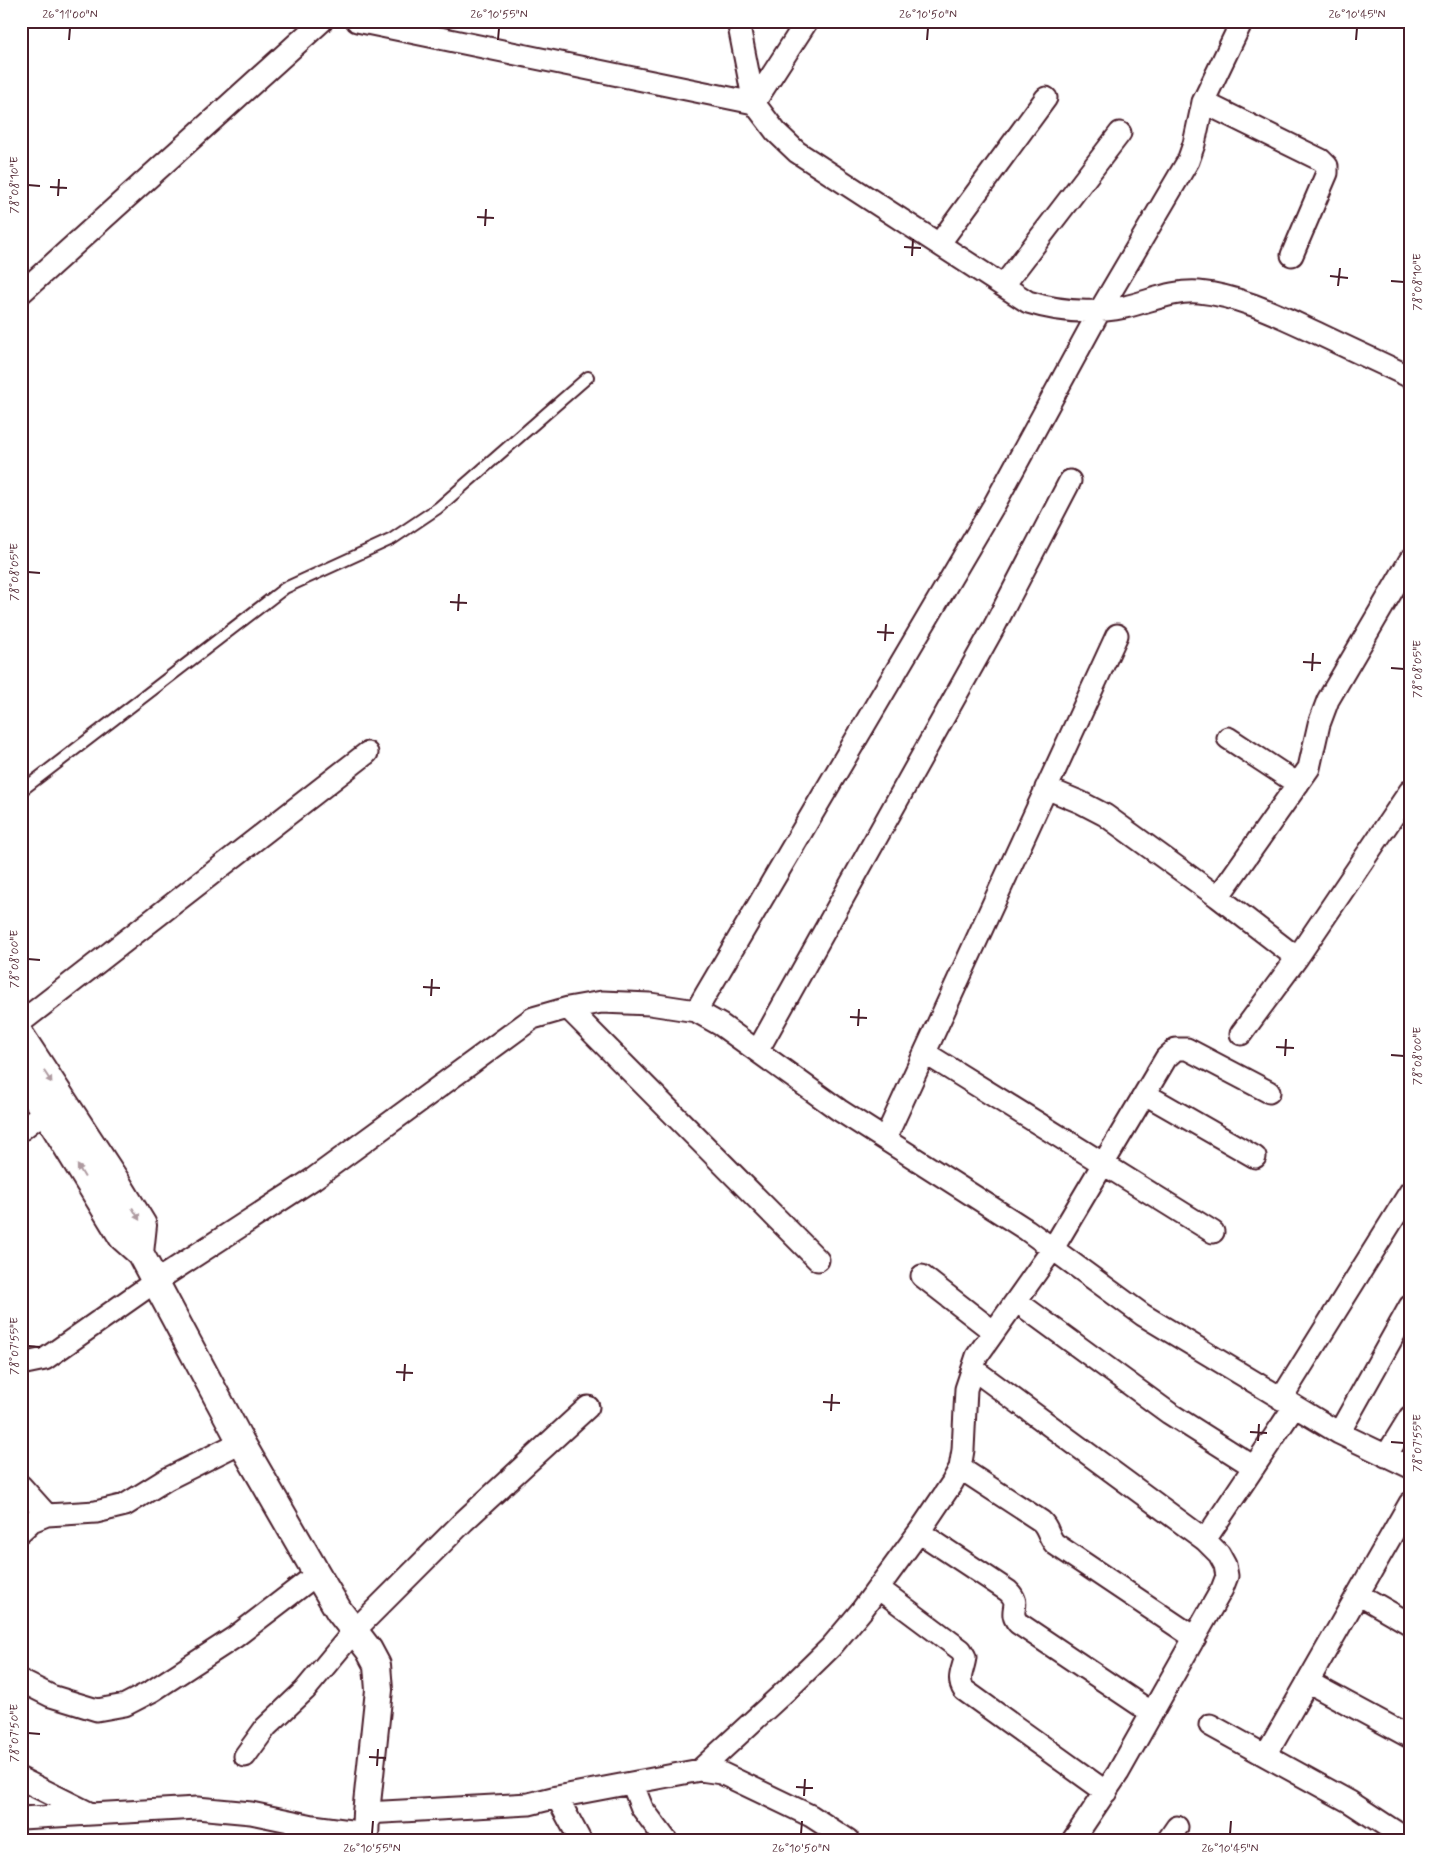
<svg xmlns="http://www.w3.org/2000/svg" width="1431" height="1861" viewBox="0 0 1431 1861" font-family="Mynerve,sans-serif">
<rect width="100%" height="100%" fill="#fff"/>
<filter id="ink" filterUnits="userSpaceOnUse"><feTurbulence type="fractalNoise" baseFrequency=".02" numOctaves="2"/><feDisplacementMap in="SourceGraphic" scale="10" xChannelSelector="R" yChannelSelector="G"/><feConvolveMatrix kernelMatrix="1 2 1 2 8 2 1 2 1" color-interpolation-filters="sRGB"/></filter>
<g filter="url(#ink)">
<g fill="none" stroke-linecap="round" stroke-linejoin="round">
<g stroke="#4a1f2b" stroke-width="14">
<path id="service" d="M21,791L285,588L392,539L438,508L588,377"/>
</g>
<g stroke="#4a1f2b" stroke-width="25">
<path id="minor" d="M357,21L754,103L807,21
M738,21L754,103L776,132L797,152L1028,302C1060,312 1093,314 1125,307C1151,301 1173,290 1199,292C1241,296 1280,316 1317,333C1348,348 1379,362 1410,377
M1203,102L1321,160L1327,166V173L1292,255
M939,244L1046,98
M1003,286L1120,133
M21,293L322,21
M1228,738L1298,784
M1046,788L1080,802L1105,815L1218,897L1297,958
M1218,897L1309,768L1319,724L1328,700L1410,560
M568,1008L818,1260
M696,1011L994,505L1099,312L1188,161L1194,144L1203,102L1242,21
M21,1022L367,753
M1241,1034L1297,958L1410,791
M758,1050L994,627L1070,481
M925,1053L1213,1232
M1145,1094L1255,1157
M21,1130L45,1111L59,1104
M885,1139L1117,635
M922,1276L994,1332
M1016,1301L1169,1413L1254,1467
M21,1364L45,1359L156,1281L313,1179L533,1018L568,1008L602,1002L650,1004L696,1011L721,1025L839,1110L1027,1230L1143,1315L1339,1433L1410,1467
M973,1369L1205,1540L1219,1554L1225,1565L1227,1576L1222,1589L1118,1773L1073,1840
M1281,1399L1410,1192
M1339,1433L1410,1306
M1386,1456L1410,1417
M960,1468L1041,1521C1049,1528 1048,1537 1055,1544L1195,1638
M21,1486L47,1515
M21,1531L32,1521L47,1515L96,1512L125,1505L167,1479L241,1442
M919,1532L1008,1591C1023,1605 1007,1610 1018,1623L1152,1713
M1205,1540L1294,1407
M878,1588L961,1650L965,1657C964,1669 956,1678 964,1690L1106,1792
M1358,1594L1410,1624
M21,1681L51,1696L97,1710L125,1705L152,1691L235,1637L317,1574
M1308,1682L1408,1736
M1210,1725L1350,1802L1408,1840
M1266,1755L1410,1503
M245,1756L266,1727L305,1690L354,1631L464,1521L588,1407
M700,1770L790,1687L831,1647L862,1610L919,1532L952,1483L960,1468L963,1450L966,1389L977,1356L1052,1250L1166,1058L1176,1049H1187L1269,1092
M21,1779L91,1814
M632,1783L642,1808L666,1840
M557,1797L700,1770L721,1773L811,1816L848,1840
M366,1813L529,1804L557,1797L580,1840
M21,1818L197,1808L251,1813L313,1826L365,1833
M1168,1840L1177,1827"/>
</g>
<g stroke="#4a1f2b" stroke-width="30">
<path id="tertiary" d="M21,1036L118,1184L143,1225L140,1253
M21,1078L45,1111L122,1237L140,1253L241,1442L317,1574L339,1611L369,1650L377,1665L379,1690L366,1813L365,1840"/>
</g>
<use href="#service" stroke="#fff" stroke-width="10"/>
<use href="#minor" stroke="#fff" stroke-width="21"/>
<use href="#tertiary" stroke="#fff" stroke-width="26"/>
</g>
<defs><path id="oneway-solid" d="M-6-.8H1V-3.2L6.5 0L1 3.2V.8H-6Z" transform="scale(1.25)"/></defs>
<g fill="#ae9aa0">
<use href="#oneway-solid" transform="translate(48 1077) rotate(57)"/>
<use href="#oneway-solid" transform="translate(81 1171) rotate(-121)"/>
<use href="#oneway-solid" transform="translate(136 1214) rotate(59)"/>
</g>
</g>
<path fill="none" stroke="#4a1f2b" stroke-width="2" d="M69,40L70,28M498,40L499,28M927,40L928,28M1356,40L1357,28M28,185L40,186M50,187L67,188M58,196L59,179M477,217L494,218M485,226L486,209M904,247L921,248M912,256L913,239M1330,276L1348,278M1391,281L1404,282M1338,286L1340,268M28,572L40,573M450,602L467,603M458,611L459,594M877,632L894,633M885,641L886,624M1303,662L1321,663M1391,668L1404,669M1312,671L1313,653M28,959L40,960M423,987L440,988M431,996L432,979M850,1017L867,1018M858,1026L859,1009M1276,1047L1294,1048M1391,1055L1404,1056M1285,1056L1286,1039M28,1346L40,1347M396,1372L413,1373M404,1381L405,1364M823,1402L840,1403M831,1411L832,1394M1250,1432L1267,1433M1258,1441L1259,1424M1391,1442L1404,1443M28,1733L40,1734M369,1757L386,1758M377,1766L378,1749M796,1787L813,1788M804,1796L805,1779M372,1834L373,1821M801,1834L802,1821M1230,1834L1231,1821"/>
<rect width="1431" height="1861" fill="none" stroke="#fff" stroke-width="55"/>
<rect x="28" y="28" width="1376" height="1806" fill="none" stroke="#4a1f2b" stroke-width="2"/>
<g font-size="12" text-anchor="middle" fill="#4a1f2b">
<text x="70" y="18">26°11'00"N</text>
<text x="499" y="18">26°10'55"N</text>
<text x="928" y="18">26°10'50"N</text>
<text x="1357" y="18">26°10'45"N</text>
<text transform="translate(14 185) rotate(-90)" y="4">78°08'10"E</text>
<text transform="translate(1417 282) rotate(-90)" y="4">78°08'10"E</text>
<text transform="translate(14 572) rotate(-90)" y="4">78°08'05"E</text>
<text transform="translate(1417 669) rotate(-90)" y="4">78°08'05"E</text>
<text transform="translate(14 959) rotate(-90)" y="4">78°08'00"E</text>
<text transform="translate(1417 1056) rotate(-90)" y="4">78°08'00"E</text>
<text transform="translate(14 1346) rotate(-90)" y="4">78°07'55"E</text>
<text transform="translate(1417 1443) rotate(-90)" y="4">78°07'55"E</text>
<text transform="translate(14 1733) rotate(-90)" y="4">78°07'50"E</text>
<text x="372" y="1852">26°10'55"N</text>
<text x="801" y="1852">26°10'50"N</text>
<text x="1230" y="1852">26°10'45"N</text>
</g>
</svg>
